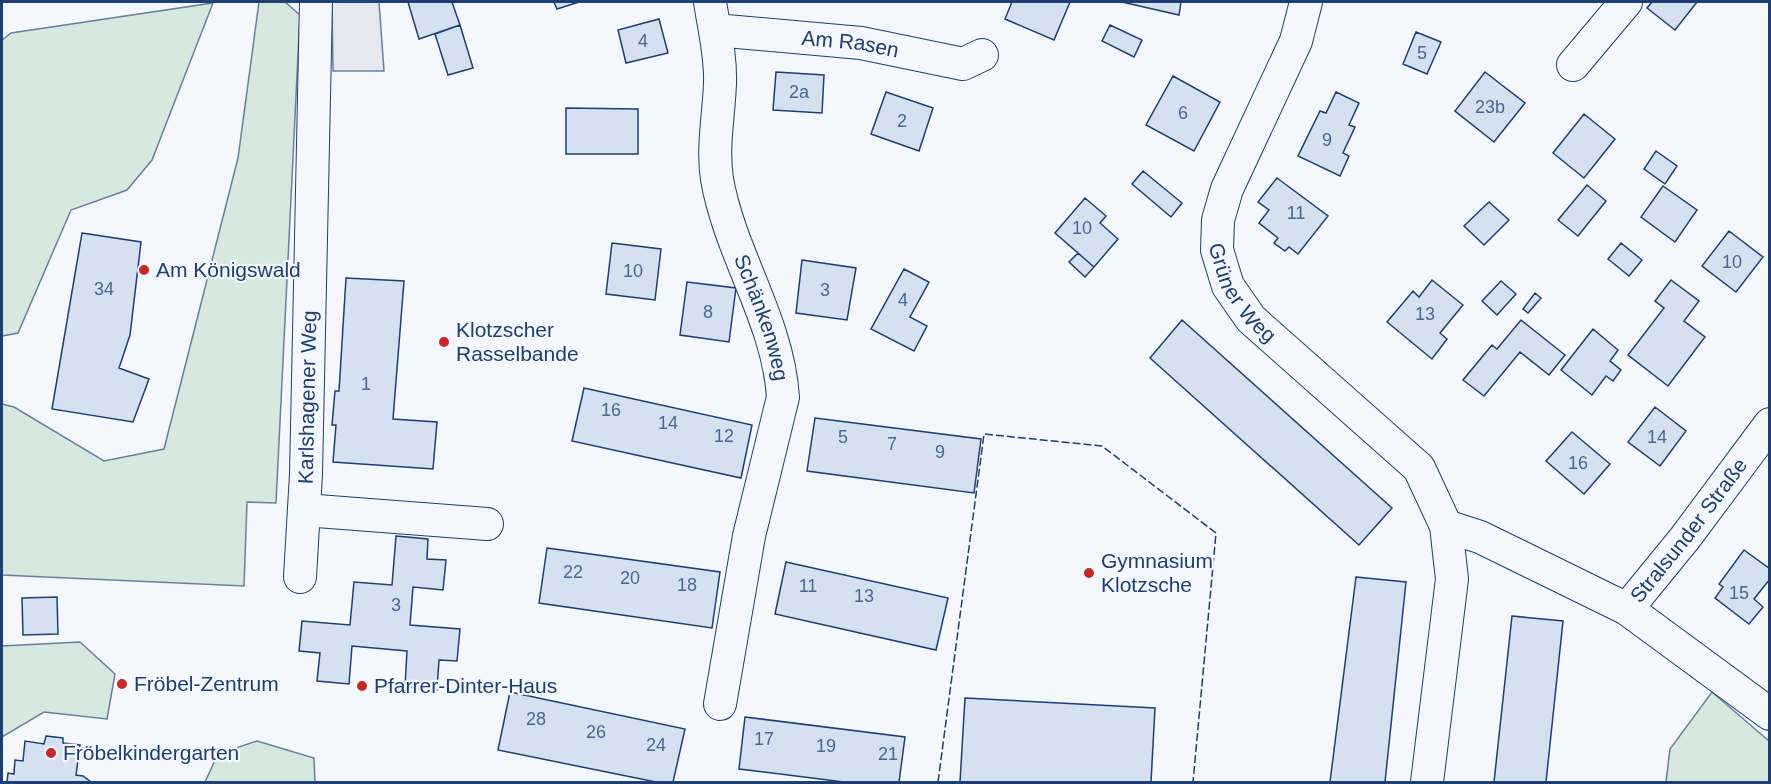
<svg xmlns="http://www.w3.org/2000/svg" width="1771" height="784" viewBox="0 0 1771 784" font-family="Arial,sans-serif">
<rect width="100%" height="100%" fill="#f4f7fb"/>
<path fill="#d7e8df" stroke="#687fa3" stroke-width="1.5" d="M259,2H285L300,15L276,503L247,502L244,586L2,575V404L14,407L104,461L164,449L238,158Z
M213,3L152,160L127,190L71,210L18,333L2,336V40L11,33Z
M80,642L115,674L107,719L44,712L2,737V646Z
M1712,692L1769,741V782H1666L1670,749Z
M257,741L314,758L315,782H205L218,754Z"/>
<path fill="#e3e8f0" stroke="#687fa3" stroke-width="1.5" d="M332,2H379L384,71H333Z"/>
<path fill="#d5e0f0" stroke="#1d3f73" stroke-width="1.5" d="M408,2H452L460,25L419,39Z
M554,2H579L557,9Z
M1012,2H1070L1054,40L1005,19Z
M1122,2H1181L1179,15Z
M1652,2H1697L1675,30L1647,8Z
M659,19L668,53L626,63L618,30Z
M460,25L473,68L448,75L435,34Z
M1110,25L1142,40L1134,57L1102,41Z
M1416,32L1441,42L1427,74L1403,64Z
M776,72L824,75L822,113L773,110Z
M1485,72L1525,103L1494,142L1455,111Z
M1173,76L1220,102L1194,151L1146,125Z
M886,92L933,108L919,151L871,134Z
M1336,92L1359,103L1349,125L1355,127L1343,153L1349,156L1340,176L1298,156L1320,111L1326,113Z
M566,108L638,109V154H566Z
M1584,114L1615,139L1584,178L1553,153Z
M1656,151L1677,166L1665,184L1644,169Z
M1143,171L1182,203L1171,217L1132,184Z
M1277,178L1328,216L1298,254L1289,247L1285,251L1274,243L1278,238L1259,223L1269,210L1258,202Z
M1587,185L1606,201L1578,236L1558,220Z
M1663,186L1697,210L1675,242L1641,217Z
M1085,198L1106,216L1100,223L1118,239L1094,267L1055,233Z
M1489,202L1509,220L1484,245L1464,226Z
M1729,231L1763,257L1736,292L1702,266Z
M82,233L141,242L130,335L119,368L149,379L133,422L52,409Z
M612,243L661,249L655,300L606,294Z
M1621,243L1642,260L1629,276L1608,259Z
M1078,253L1094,267L1085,277L1069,262Z
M802,260L856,268L847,320L796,313Z
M904,269L929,282L910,317L927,326L914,351L871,329Z
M346,278L404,281L393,419L437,422L433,469L333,462L336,425H332L335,391H339Z
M1432,280L1463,305L1440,333L1447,339L1432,359L1387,322L1413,291L1419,297Z
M1671,280L1699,301L1684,321L1705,337L1668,386L1628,355L1664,308L1655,301Z
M1501,281L1516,294L1497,315L1482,301Z
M687,282L736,288L729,342L680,335Z
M1535,293L1541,298L1528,313L1523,309Z
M1182,320L1392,508L1359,545L1150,358Z
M1521,320L1565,355L1549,375L1520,352L1484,396L1463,380L1492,345L1497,349Z
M1593,329L1618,350L1610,361L1621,370L1613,381L1606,376L1592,395L1561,370Z
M584,388L752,425L741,478L572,441Z
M1655,407L1686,431L1660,466L1628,442Z
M815,418L981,439L974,493L807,471Z
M1572,432L1610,464L1584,494L1546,461Z
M396,536L428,539L427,559L446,560L443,590L413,587L410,625L460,629L457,661L439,660L437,690L405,687L407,651L352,646L349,684L317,681L320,653L299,651L302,621L350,625L354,582L392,585Z
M547,548L720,572L712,628L539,603Z
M1744,550L1770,569V579L1754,599L1763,607L1749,624L1715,598L1723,587L1719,584Z
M786,562L948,598L936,650L775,614Z
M1356,577L1406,582L1385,782H1330Z
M57,597L58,634L23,635L22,598Z
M1512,616L1563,621L1546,782H1494Z
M510,692L685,729L673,782H656L498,750Z
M965,698L1155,708L1151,782H960Z
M745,717L905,737L899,782H844L739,769Z
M46,736L63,738V743L80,745L76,775L83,776L91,782H7L8,773L14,774L15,760L23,761L25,741L44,744Z"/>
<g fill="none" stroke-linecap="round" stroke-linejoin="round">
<g stroke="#1d3f73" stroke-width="34">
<g id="minor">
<path id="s1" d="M710,2C714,28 721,56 720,83C719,114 712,148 717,179C730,254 778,320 783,397L749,536L720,704"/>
<path id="s2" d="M1306,2L1296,41L1227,189L1218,220L1217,250L1228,286L1251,319L1419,468L1446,526L1452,579L1427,782"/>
<path id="s3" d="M715,30L861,43L963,64L982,55"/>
<path d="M1573,65L1626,2"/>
<path d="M304,510L487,524"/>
<path d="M1446,526L1480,537L1627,609L1770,714"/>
<path id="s4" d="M300,577L306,474L316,2"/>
<path id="s5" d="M1627,609L1685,538L1770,424"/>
</g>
</g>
<use href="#minor" stroke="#f4f7fb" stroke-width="32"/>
<path stroke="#1d3f73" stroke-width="1.5" stroke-dasharray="8 3" stroke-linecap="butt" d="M938,782L984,434L1102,446L1216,533L1193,782"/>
</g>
<g fill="#c62828" stroke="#f4f7fb" stroke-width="2">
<circle cx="144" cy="270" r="6"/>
<circle cx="444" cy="342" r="6"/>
<circle cx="1089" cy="573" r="6"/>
<circle cx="122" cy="684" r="6"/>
<circle cx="362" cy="686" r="6"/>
<circle cx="51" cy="753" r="6"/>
</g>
<g text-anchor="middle" stroke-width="4.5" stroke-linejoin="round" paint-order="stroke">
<g font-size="18" fill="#4b6792">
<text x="643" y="47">4</text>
<text x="1422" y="59">5</text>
<text x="799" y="98">2a</text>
<text x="1490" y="113">23b</text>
<text x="1183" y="119">6</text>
<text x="902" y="127">2</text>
<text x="1327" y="146">9</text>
<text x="1296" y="219">11</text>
<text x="1082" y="234">10</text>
<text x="1732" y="268">10</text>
<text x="633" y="277">10</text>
<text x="104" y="295">34</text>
<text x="825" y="296">3</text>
<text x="903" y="306">4</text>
<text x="708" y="318">8</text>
<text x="1425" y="320">13</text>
<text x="366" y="390">1</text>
<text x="611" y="416">16</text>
<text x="668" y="429">14</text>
<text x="724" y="442">12</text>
<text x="843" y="443">5</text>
<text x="1657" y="443">14</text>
<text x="892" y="450">7</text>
<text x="940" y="458">9</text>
<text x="1578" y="469">16</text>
<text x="573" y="578">22</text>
<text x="630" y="584">20</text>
<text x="687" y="591">18</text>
<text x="808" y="592">11</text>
<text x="1739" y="599">15</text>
<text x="864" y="602">13</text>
<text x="396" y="611">3</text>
<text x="536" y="725">28</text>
<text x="596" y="738">26</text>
<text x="764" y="745">17</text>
<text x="656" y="751">24</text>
<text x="826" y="752">19</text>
<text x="888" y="760">21</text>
</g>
<g font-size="21" fill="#1d3f73" stroke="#f4f7fb">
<text dy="7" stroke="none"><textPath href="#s3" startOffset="136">Am Rasen</textPath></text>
<text dy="7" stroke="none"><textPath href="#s2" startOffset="316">Grüner Weg</textPath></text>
<text dy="7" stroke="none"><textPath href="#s1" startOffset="324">Schänkenweg</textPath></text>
<text dy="7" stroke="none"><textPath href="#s4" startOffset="180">Karlshagener Weg</textPath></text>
<text dy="7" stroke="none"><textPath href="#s5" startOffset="100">Stralsunder Straße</textPath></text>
</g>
<g font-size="21" fill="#1d3f73" stroke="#f4f7fb" text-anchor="start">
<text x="156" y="277">Am Königswald</text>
<text x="456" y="337">Klotzscher<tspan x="456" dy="24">Rasselbande</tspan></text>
<text x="1101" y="568">Gymnasium<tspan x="1101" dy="24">Klotzsche</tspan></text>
<text x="134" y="691">Fröbel-Zentrum</text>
<text x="374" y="693">Pfarrer-Dinter-Haus</text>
<text x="63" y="760">Fröbelkindergarten</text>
</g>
</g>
<rect width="1771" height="784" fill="none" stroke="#1d3f73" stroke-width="6"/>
</svg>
